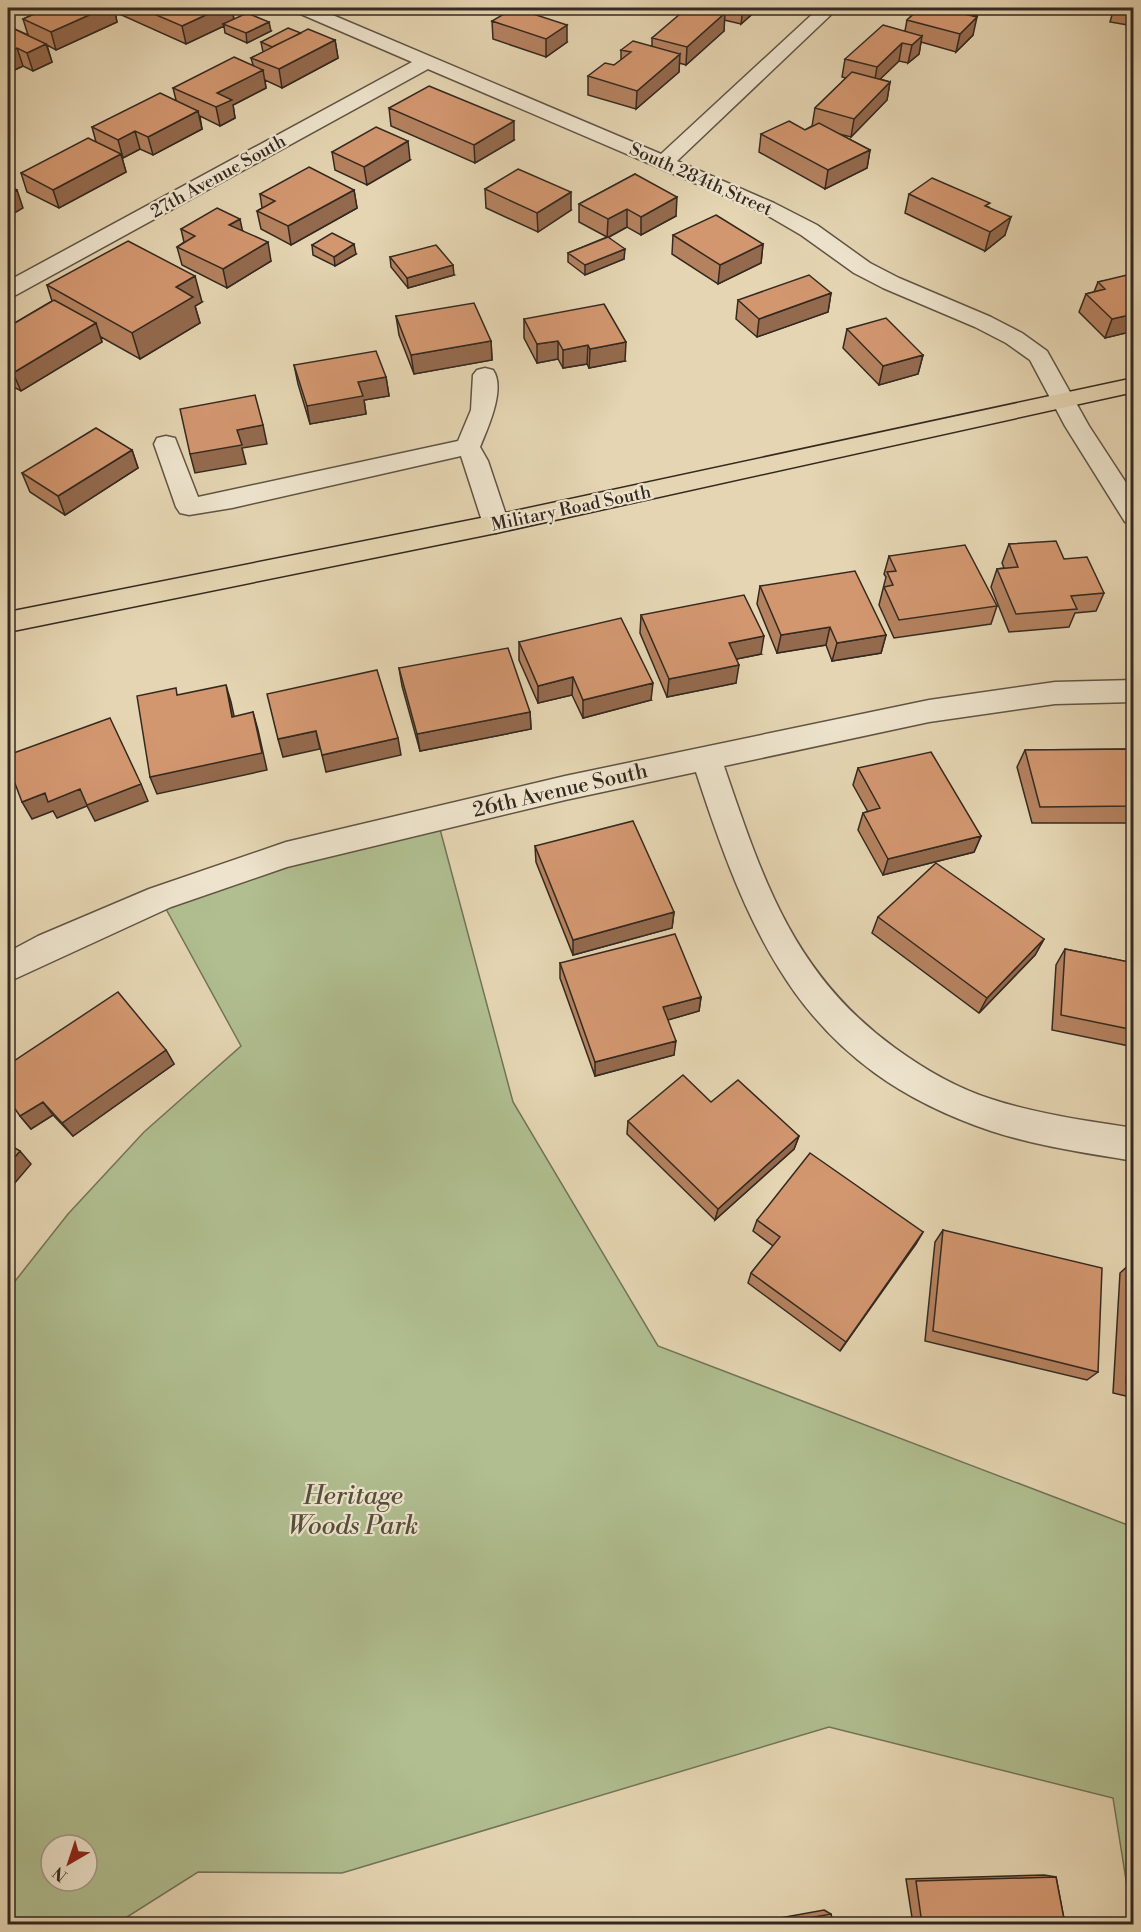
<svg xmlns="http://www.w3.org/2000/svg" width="1141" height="1932" viewBox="0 0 1141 1932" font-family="'Libre Bodoni',serif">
<rect width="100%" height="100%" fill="#e5d5b2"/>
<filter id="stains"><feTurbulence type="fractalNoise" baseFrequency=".00333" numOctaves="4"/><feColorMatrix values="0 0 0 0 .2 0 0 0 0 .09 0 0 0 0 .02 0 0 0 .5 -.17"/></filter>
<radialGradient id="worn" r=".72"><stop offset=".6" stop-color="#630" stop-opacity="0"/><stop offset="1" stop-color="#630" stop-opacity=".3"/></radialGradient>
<path fill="#b0be90" stroke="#727458" stroke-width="1.5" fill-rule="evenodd" d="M437,818L513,1102L658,1346L1133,1527V1924L1113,1798L829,1727L342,1873L198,1872L116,1924H8V1290L68,1214L144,1132L241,1046L160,898ZM51,1845H87V1881H51Z"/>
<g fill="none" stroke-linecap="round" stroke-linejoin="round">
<g stroke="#605444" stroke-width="3">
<path id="minor" d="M293,8H316L661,154L819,8H838L677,161L774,203L817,225L870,263L899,278L991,317L1022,333L1047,351L1089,426L1134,495V524L1125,522L1065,426L1030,360L1006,343L975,327L883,288L854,273L801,235L760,211L428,69L16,295L8,297V281L412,62L296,12Z
M485,368L493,370C506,388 488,428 480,447L488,461L509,524L505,530L496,533L487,530L483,524L461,456L232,508L189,515L180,513L176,507L154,444L157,438L166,436L175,438L198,497L458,441L471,410L473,375L477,370Z
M1134,680V702L1055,704L929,722L724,766C763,880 793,974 895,1048C924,1069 956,1088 991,1099C1037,1114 1086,1121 1134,1128V1161C1086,1153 1037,1146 991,1131C806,1069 752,944 696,772L565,800L287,867L171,907L8,982V952L38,936L149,889L286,842L565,776L929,700L1055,682Z"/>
</g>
<g stroke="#342920" stroke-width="3">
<path id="major" d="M1134,378V392L496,533L8,632V612L496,515Z"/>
</g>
<use href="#minor" fill="#eee4cd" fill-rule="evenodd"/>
<use href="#major" fill="#e5d5b2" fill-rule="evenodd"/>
</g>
<path fill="#b58260" stroke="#342920" stroke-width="1.5" d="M48,8H232L234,19L271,31L247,43L225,33L224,26L186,44L115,12L117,22L56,50L47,45L52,62L33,71L23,66L8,73V26L28,35L23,19Z
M706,8H759L741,24L724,20V31L686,65L679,63V72L636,109L588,95V76L614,65L621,60V50L652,46V38Z
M920,8H984L976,16L966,13L973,35L956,52L921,42L919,54L908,63L899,61L880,79L890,82L887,100L851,137L839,134L870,150L867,168L825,189L759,152L761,134L805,130L812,126L815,108L846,78L842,77L845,59L905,31L907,20Z
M1114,8H1134V26L1110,22Z
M492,21L567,42L546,57L493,39Z
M301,33L335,40L338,58L282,88L265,80L266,88L233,105L235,118L220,126L200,116L202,129L153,155L140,149L123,158H122L126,172L59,208L27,192L21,173L96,142L92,127L176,100L173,88L253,65L251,58L263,52L261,42Z
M389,108L514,140L475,163L391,126Z
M332,152L410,160L367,185L335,170Z
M635,174L676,216L641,235L627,227L609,237L624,259L585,275L568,262V253L607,237L579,222V204Z
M485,189L571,210L538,232L486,208Z
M354,190L357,208L291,245L261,229L257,211L262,208L260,194Z
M909,194L989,207L1005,235L985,251L905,213Z
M181,229L243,231L271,261L227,288L182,265L177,247L184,242Z
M673,235L763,244L761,263L718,284L672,254Z
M312,245L356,254L335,266L313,255Z
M390,257L454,275L408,288L391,267Z
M1134,276V331L1105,338L1079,312L1086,294L1094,292L1098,282Z
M47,285L202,302L195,306L200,323L140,359L101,337L102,342L21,391L8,384V327L52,301Z
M831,293L828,312L757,337L736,319L738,300Z
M396,316L491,341L492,360L414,374L399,335Z
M524,319L625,361L589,368L587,364L563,368L558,359L537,363L524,338Z
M847,329L923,355L918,374L879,385L843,348Z
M294,365L386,377L389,396L364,400L366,414L310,424L298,384Z
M132,450L138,468L65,515L30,492L22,473Z
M1009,544L1064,559L1104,593L1096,611L1075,613L1069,627L1009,632L991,587L997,569L1004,568L1002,563Z
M889,556L997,606L991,624L894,638L879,605L886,577L884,574Z
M760,586L886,635L881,653L832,661L826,645L777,653L757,604Z
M641,615L761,654L736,659V683L667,697L640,633Z
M519,642L651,700L583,718L572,695L538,703L519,660Z
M399,668L530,712L531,729L420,751L402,686Z
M1134,749V823H1032L1017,767L1025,750Z
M858,768L981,836L974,852L883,875L858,830L863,813L868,812L853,785Z
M535,846L674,912L672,928L573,955L536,862Z
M878,917L1044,939L1035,955L979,1013L872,933Z
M1065,949L1134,963V1047L1052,1030L1056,965Z
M560,963L701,997L699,1011L667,1020L674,1055L595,1076L560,978Z
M166,1050L174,1064L73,1136L53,1115L31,1129L20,1116Z
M711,1102L799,1136L794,1149L715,1220L627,1134L628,1121Z
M757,1220L923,1232L840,1351L748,1283L751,1273L773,1246L753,1231Z
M943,1230L1098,1372L1087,1380L925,1341L935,1242Z
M1132,1262H1134V1398L1113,1393L1120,1273Z
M1044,1875L1056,1877L1065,1924H913L906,1879Z
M824,1910L831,1914L833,1924H747Z"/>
<path fill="#946a4e" stroke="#342920" stroke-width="1.5" d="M105,8H114L117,22L56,50L51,32Z
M221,8H232L234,21L223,24L224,26L186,44L182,26Z
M743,8H759L741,24Z
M965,8H967L964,22L960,13Z
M978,8H984L976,16Z
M725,13L724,31L686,65L687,47Z
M977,17L973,35L956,52L960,34Z
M269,22L271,31L247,43L246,33Z
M567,25V42L546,57V39Z
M922,36L919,54L908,63L912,45Z
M335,40L338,58L282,88L279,69Z
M902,43L899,61L874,85L877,67Z
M46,44L52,62L33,71L27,53Z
M17,48L23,66L8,73V52Z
M680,54L679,72L636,109L637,91Z
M263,70L266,88L233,105L235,118L220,126L216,107L217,93Z
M890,82L887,100L851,137L854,119Z
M198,111L202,129L153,155L148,137Z
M514,121V140L475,163L474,145Z
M135,131L140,149L123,158L118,140Z
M408,141L410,160L367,185L364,167Z
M870,150L867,168L825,189L828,170Z
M121,154L126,172L59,208L53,190Z
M17,190L23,208L8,217V195Z
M354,190L357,208L291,245L288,226Z
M571,192V210L538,232L537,213Z
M677,197L676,216L641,235V217Z
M627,209V227L607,238L608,219Z
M1011,217L1005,235L985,251L990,232Z
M240,219L244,238L229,225Z
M268,242L271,261L227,288L223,269Z
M354,244L356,254L335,266L334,257Z
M763,244L761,263L718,284L720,265Z
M625,249L624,259L585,275V265Z
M453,265L454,275L408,288L407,278Z
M195,276L202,302L195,306L200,323L140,359L132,333L176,287Z
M831,293L828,312L757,337L759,319Z
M1134,314V331L1105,338L1112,319Z
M96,323L102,342L21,391L13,373Z
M491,341L492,360L414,374L411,355Z
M558,341V359L537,363V344Z
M626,342L625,361L589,368L590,349Z
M588,345L587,364L563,368V350Z
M923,355L918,374L879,385L883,366Z
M386,377L389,396L364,400L366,414L310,424L307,406L358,382Z
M8,391L13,404L8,407Z
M263,425L267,444L242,448L246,464L195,473L190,454L237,430Z
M132,450L138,468L65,515L58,496Z
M830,627L826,645L777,653L781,635Z
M886,635L881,653L832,661L837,643Z
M764,636L761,654L727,661L729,643Z
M739,665L736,683L667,697L669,679Z
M573,677L572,695L538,703V686Z
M653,683L651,700L583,718V700Z
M226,685L231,702L238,734L232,717Z
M253,712L258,730L267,770L157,794L150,777Z
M530,712L531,729L420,751L417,734Z
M316,731L320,749L283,757L278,739Z
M398,738L401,755L326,772L322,755Z
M141,784L148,801L95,821L87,806L57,818L53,811L32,819L22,802L45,793L80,789Z
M981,836L974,852L883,875L888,859Z
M674,912L672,928L573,955V940Z
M1044,939L1035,955L979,1013L987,998Z
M701,997L699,1011L661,1022L663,1007Z
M676,1041L674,1055L595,1076V1062Z
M166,1050L174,1064L73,1136L62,1123Z
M43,1102L53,1115L31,1129L20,1116Z
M799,1136L794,1149L715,1220L718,1209Z
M20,1151L31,1164L8,1191V1165Z
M923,1232L916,1244L840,1351L846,1342Z"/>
<path fill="#d39770" stroke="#342920" stroke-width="1.5" d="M48,8H105L51,32L23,19Z
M140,8H221L182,26Z
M514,8H515L567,25L546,39L492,21Z
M687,8H704L725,13L687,47L652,38Z
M920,8H965L960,13L977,17L960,34L907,20Z
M247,13L269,22L246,33L223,24Z
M883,25L922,36L912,45L902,43L877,67L845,59Z
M8,26L46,44L27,53L17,48L8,52Z
M288,28L301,33L272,47L261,42Z
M308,29L335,40L279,69L251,58Z
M633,41L680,54L637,91L588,76L605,63L614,65L631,52L621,50Z
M234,57L263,70L217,93L232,100L216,107L173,88Z
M852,72L890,82L854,119L815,108Z
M429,86L514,121L474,145L389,108Z
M160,93L198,111L148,137L135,131L118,140L92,127Z
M789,121L805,130L819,123L870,150L828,170L761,134Z
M376,127L408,141L364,167L332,152Z
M88,138L121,154L53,190L21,173Z
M309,167L354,190L288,226L257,211L275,201L260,194Z
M518,169L571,192L537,213L485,189Z
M635,174L677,197L641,217L627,209L608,219L579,204Z
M932,178L990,203L985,206L1011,217L990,232L909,194Z
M8,185L17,190L8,195Z
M217,208L240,219L229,225L268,242L223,269L177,247L195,236L181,229Z
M716,215L763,244L720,265L673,235Z
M332,233L354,244L334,257L312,245Z
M608,237L625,249L585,265L568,253Z
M128,241L195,276L176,287L193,297L132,333L47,285Z
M436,245L453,265L407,278L390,257Z
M1131,274L1134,276V314L1112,319L1086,294L1105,289L1098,282Z
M809,275L831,293L759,319L738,300Z
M54,300L96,323L13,373L8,369V327Z
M474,303L491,341L411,355L396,316Z
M604,304L626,342L590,349L588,345L563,350L558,341L537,344L524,319Z
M886,318L923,355L883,366L847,329Z
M376,351L386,377L358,382L363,396L307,406L294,365Z
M255,395L263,425L237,430L242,445L190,454L180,409Z
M96,428L132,450L58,496L22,473Z
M1056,541L1064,559L1087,557L1104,593L1071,596L1077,609L1016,614L997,569L1018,567L1009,544Z
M965,545L997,606L899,620L884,587L893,585L887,572L896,571L889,556Z
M855,571L886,635L837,643L830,627L781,635L760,586Z
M744,595L764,636L729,643L739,665L669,679L641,615Z
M621,618L653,683L583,700L573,677L538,686L519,642Z
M508,648L530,712L417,734L399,668Z
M377,670L398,738L322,755L316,731L278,739L267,694Z
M226,685L232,717L253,712L262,753L150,777L137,696L176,688L177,695Z
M110,718L141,784L87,805L80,789L48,802L45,793L22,802L8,765V755Z
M1134,749V806L1040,807L1025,750Z
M931,752L981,836L888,859L863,813L880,808L858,768Z
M633,821L674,912L573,940L535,846Z
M936,863L1044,939L987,998L878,917Z
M675,934L701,997L663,1007L676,1041L595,1062L560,963Z
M1065,949L1134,963V1030L1061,1015Z
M118,992L166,1050L62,1123L43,1102L20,1116L8,1099V1065Z
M683,1075L711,1102L738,1080L799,1136L718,1209L628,1121Z
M8,1144L20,1151L8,1165Z
M810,1153L923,1232L846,1342L751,1273L780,1237L757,1220Z
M943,1230L1102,1268L1098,1372L933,1331Z
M1132,1262H1134V1386L1126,1384Z
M1056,1877L1065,1924H922L916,1881Z
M831,1914L833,1924H775Z"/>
<g text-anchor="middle" stroke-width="4.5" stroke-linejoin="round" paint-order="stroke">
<g font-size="18" fill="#342920" stroke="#eee4cd">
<text transform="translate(218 176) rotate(-29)" y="6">27th Avenue South</text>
<text transform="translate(701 179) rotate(24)" y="6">South 284th Street</text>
<text transform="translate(571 508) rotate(-12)" y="6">Military Road South</text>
</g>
<g font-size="21" fill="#342920" stroke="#eee4cd">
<text transform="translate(560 790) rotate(-13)" y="7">26th Avenue South</text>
</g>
<g font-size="26" font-style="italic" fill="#534e3c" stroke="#eee4cd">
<text x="353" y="1504">Heritage<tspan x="353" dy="30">Woods Park</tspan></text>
</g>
</g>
<rect width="1141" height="1932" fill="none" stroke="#e5d5b2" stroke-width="30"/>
<rect x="9" y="9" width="1123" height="1914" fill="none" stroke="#342920" stroke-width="3"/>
<rect x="15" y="15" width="1111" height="1902" fill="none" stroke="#342920" stroke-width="1.5"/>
<g transform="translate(69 1863) rotate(219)"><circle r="28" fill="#eee4cd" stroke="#a49988" stroke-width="1.5"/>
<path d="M0-4.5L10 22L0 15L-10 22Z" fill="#8f2418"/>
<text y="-9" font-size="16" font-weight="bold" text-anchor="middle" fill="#342920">N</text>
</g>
<rect width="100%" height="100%" filter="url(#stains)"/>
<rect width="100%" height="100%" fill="url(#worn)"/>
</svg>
